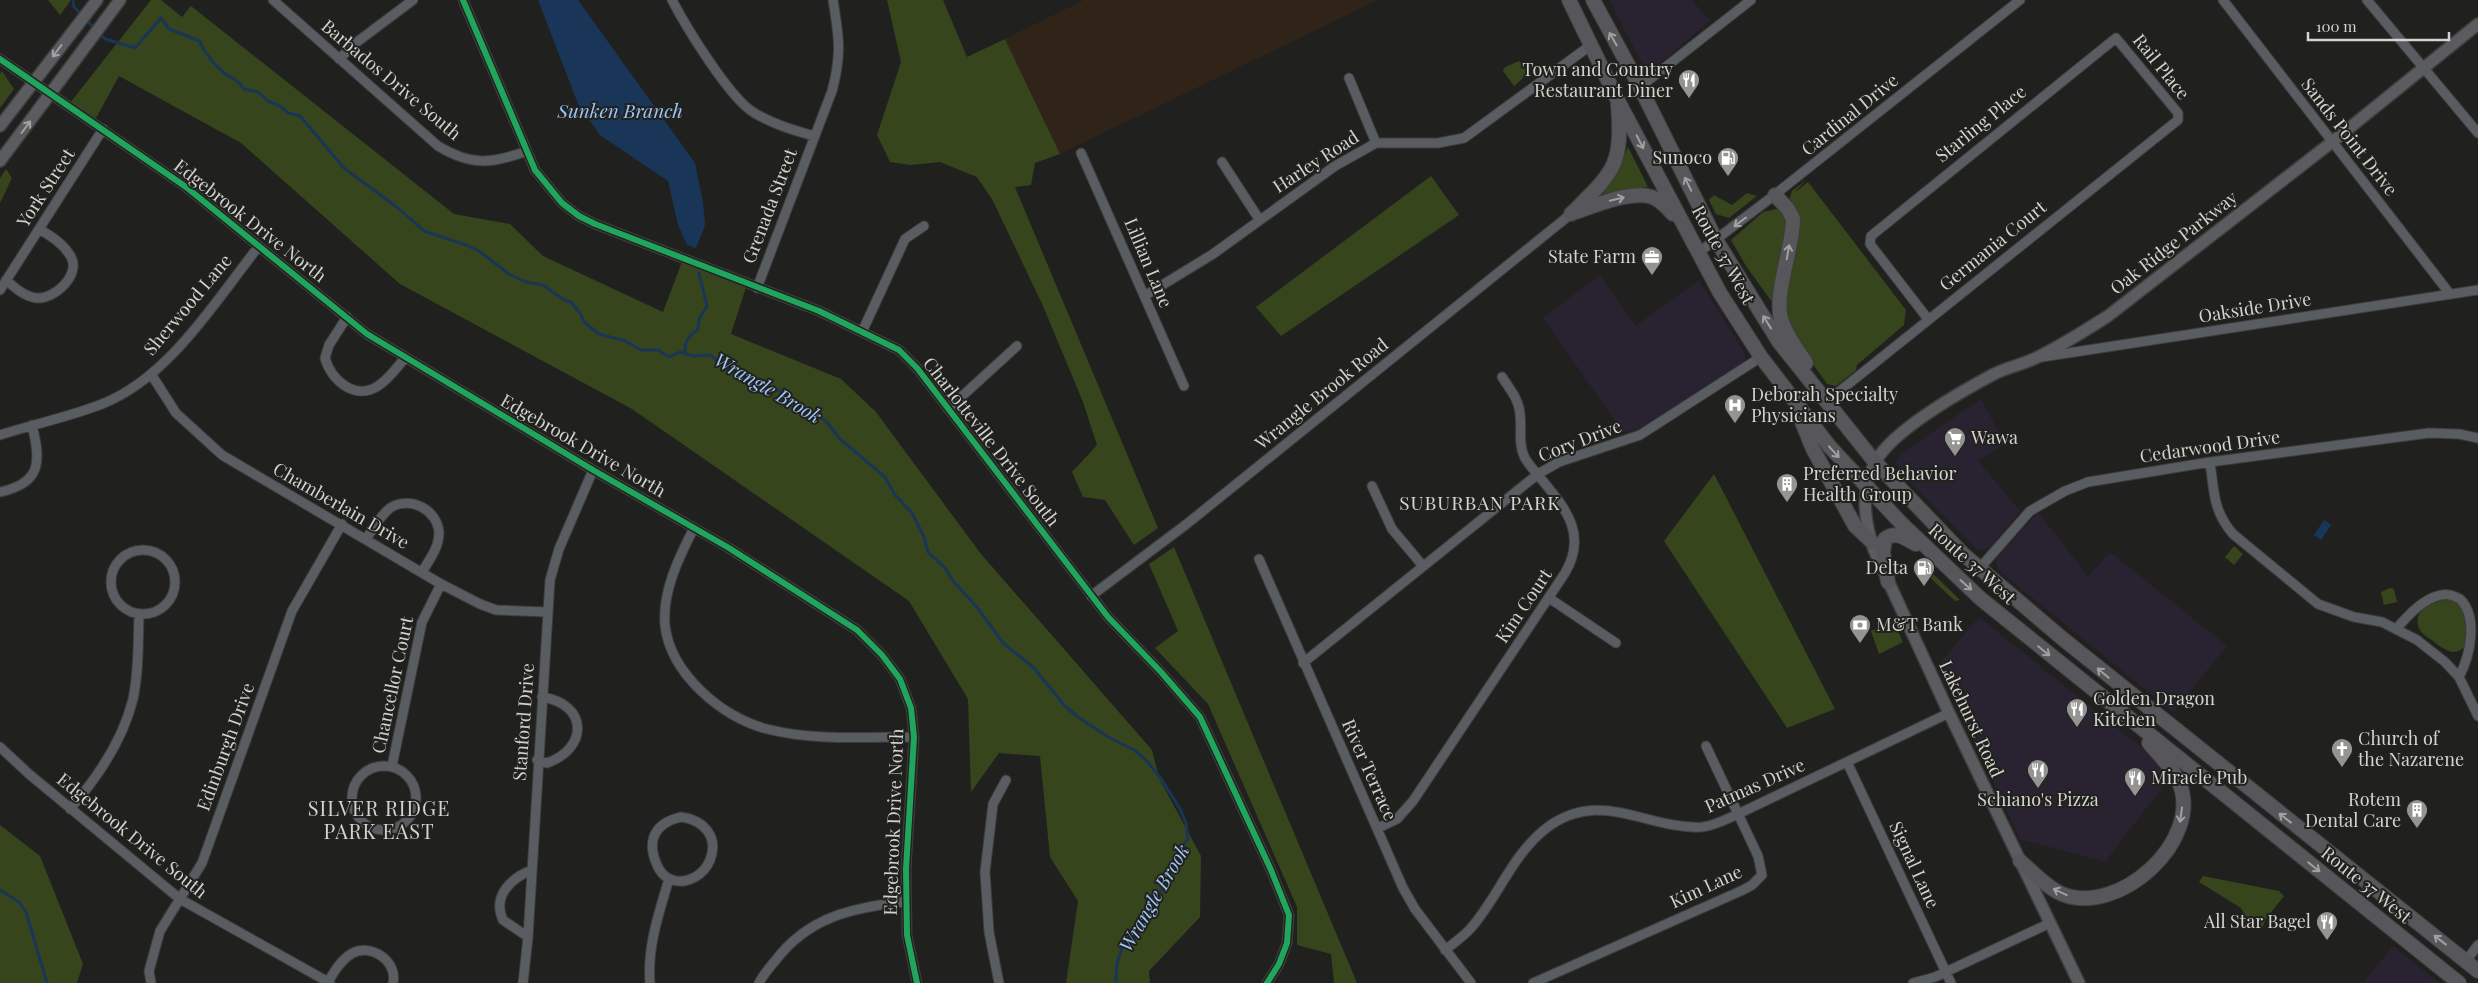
<svg xmlns="http://www.w3.org/2000/svg" width="2478" height="983" viewBox="0 0 2478 983" font-family="'Playfair Display',serif">
<rect width="100%" height="100%" fill="#20201f"/>
<path fill="#292331" d="M1609,0H1692L1710,21L1655,67H1644Z
M1600,275L1636,326L1699,280L1744,352L1745,359L1742,364L1639,430L1623,432L1543,318Z
M1981,399L2005,444L1978,461L2020,511L1990,547L1982,550L1976,549L1907,479L1896,463L1900,454Z
M2038,512L2088,576L2110,552L2227,646L2173,712L1998,570L1996,562L1997,558Z
M1979,617L2158,761L2170,777L2105,862L2020,839L1938,665Z
M2393,946L2439,983H2363Z"/>
<path fill="#302419" d="M1084,0H1378L1060,154L1005,39Z"/>
<path fill="#36451c" d="M48,0H71L60,15Z
M151,0H161L182,17L191,6L454,214L510,224L543,256L663,312L683,259L747,284L731,334L841,379L876,412L981,554L1152,750L1159,778L1201,856L1200,917L1149,971L1150,983H1066L1078,901L1050,857L1040,756L999,753L971,792L968,699L909,601L632,409L400,284L241,143L119,76L95,120L70,103Z
M887,0H943L967,57L1005,39L1060,154L1035,163L1031,185L1015,187L1158,528L1134,545L1105,500L1083,497L1072,472L1097,445L1083,402L1043,306L993,201L977,177L940,162L911,165L890,162L877,135L901,62Z
M1519,61L1530,72L1514,86L1503,71L1505,67Z
M2,71L14,89L0,108V74Z
M1628,147L1648,187L1601,194L1615,175Z
M6,169L12,178L0,203V178Z
M1431,176L1459,215L1281,336L1256,307Z
M1806,180L1794,193L1808,182L1906,310L1904,325L1857,365L1856,370L1836,386L1827,384L1795,339L1786,315V302L1798,229L1789,200L1792,191Z
M1747,193L1757,196L1729,218L1716,214L1709,200L1714,195L1732,205Z
M1776,209L1784,214L1788,222L1774,302H1772L1746,266L1731,240L1763,212Z
M1714,474L1835,709L1787,728L1664,541Z
M2234,546L2243,554L2234,565L2225,557Z
M1174,547L1357,983H1334L1331,954L1297,945V907L1208,704L1155,648L1178,631L1149,564Z
M1924,565L1960,600L1955,601L1922,570Z
M2390,588L2394,589L2397,602L2384,605L2381,592Z
M2450,599L2466,609L2468,642C2457,659 2446,651 2433,641C2429,638 2421,634 2419,628C2411,609 2437,600 2450,599Z
M1893,621L1903,642L1879,654L1871,631Z
M0,825L40,856L83,964L77,983H0Z
M2203,876L2279,891L2284,896L2265,920L2262,930L2249,923L2241,908L2199,882Z"/>
<path fill="#193658" d="M538,0H578L695,163L703,202L705,225L696,248L687,245L678,225L668,181L600,135L578,104Z
M2324,520L2331,525L2321,540L2314,535Z"/>
<g fill="none" stroke-linecap="round" stroke-linejoin="round">
<path stroke="#193658" stroke-width="3" d="M73,0L74,7L95,29
M99,33L105,39L135,48L161,18L169,29L200,41C202,50 216,66 223,72C232,80 235,76 244,89L258,92L268,101L280,106L288,113L300,116L344,168L398,208L424,231L466,245L479,251L509,274L526,282L543,285L564,300L571,302L580,313L584,322L599,334L625,341L641,350H658L669,357L680,352L693,356L710,355L731,371L759,380L767,391L779,390L786,398L826,421L839,438L885,477L895,495L912,513L924,537L928,552L945,568L953,581L976,606L1004,644L1033,667L1065,706L1078,717L1108,737L1134,750L1146,760L1162,780L1180,809L1186,823L1188,839C1183,846 1176,854 1172,862C1165,876 1170,892 1150,896L1136,937L1122,948L1117,963L1116,983
M685,353C684,342 688,336 698,330L699,319L707,306L699,273
M0,890L19,902L26,912L47,983"/>
<g stroke="#3d3d3b" stroke-width="11">
<path id="minor" d="M273,0L438,146C471,166 491,164 527,151
M463,0L535,170L562,203L579,216L595,224L819,311L899,350L917,368L1108,617L1161,672L1200,717L1271,870L1289,915L1287,943L1279,964L1267,983
M672,0C686,27 729,97 753,112C772,124 793,130 814,136
M2223,0L2450,294
M2367,0L2478,133
M0,59L186,187L367,334L593,470L729,548L857,630L882,655L900,679L911,708L914,737L906,869L907,935L917,983
M339,59L357,42L413,0
M1349,78L1376,143
M1640,87L1751,0
M1081,153L1184,386
M1222,162L1259,219
M1698,253L1768,200L2020,0
M6,280C15,288 24,296 36,298C54,300 81,275 71,257C64,244 51,236 39,229
M757,288L832,91C842,54 839,37 833,0
M0,290L103,129
M1146,295L1213,254L1335,166L1376,143H1438L1464,138L1591,45
M347,317L329,345L325,358C331,380 355,401 378,386C389,379 397,367 405,358
M862,332L905,239L924,226
M2042,357L2478,290
M151,374L176,413L222,455L441,584L480,604L496,610L547,612
M1826,402L2178,120V113L2116,38L1871,236L1870,244L1928,319
M948,409L1017,346
M0,435C34,424 69,417 102,404C169,378 216,300 259,246
M2210,462C2214,491 2213,511 2233,534L2318,604L2354,617L2382,622L2417,640L2445,662L2459,677L2478,716
M1372,486L1392,529L1423,566
M0,492C42,483 41,461 32,425
M694,528C679,557 662,592 665,625C670,673 722,718 767,729C814,741 865,737 914,737
M366,539C373,529 380,516 390,508C410,495 438,510 439,533C439,548 429,560 422,572
M111 582a32 32 0 1 1 64 0a32 32 0 1 1-64 0Z
M1259,559L1403,888L1415,909L1471,983
M1979,569L2030,511L2065,491L2088,482L2210,462L2429,433L2459,434L2478,438
M1091,596L1188,523L1571,214
M1549,598L1616,643
M2396,629C2407,617 2419,603 2434,597C2444,593 2451,594 2460,599C2478,617 2471,654 2459,677
M1303,663L1538,474L1559,462L1640,435L1761,357
M0,747L29,774L180,899L330,983
M537,760L547,763C589,748 588,704 542,697
M1847,762L1951,983
M392,766L422,622L441,584
M352 798a32 32 0 1 1 64 0a32 32 0 1 1-64 0Z
M70,809C98,777 123,740 133,699C139,671 138,642 139,614
M681,817C704,820 719,837 710,860C704,875 686,886 670,879C664,877 659,870 657,865C646,840 655,823 681,817Z
M1378,828L1397,819L1413,801L1565,573C1589,532 1563,506 1538,475C1533,469 1527,463 1524,456C1518,443 1522,429 1520,414C1519,400 1510,389 1502,377
M528,937L503,920C492,896 511,878 532,870
M1445,950C1454,943 1464,936 1471,928C1498,897 1512,856 1544,830C1599,786 1646,830 1702,827C1714,826 1727,819 1738,814L1949,713
M2466,961L2478,945
M328,982C334,972 340,961 351,954C370,942 398,961 393,983
M151,983L149,971L160,931L202,863L292,611L342,524
M523,983L528,937L550,580L559,549L593,470
M650,983C647,947 659,913 669,879
M759,983C763,975 769,968 775,961C809,916 853,908 906,901
M999,983L989,932L985,872L993,804L1006,780
M1533,983L1743,890L1752,885L1762,875L1758,856L1706,746
M1913,983L1935,977L2050,923"/>
</g>
<g stroke="#3d3d3b" stroke-width="14">
<path id="major" d="M0,126L97,0
M0,161L120,0
M2079,983L1949,713L1874,550C1864,520 1860,490 1876,461C1893,430 1962,391 1994,374C2008,367 2025,364 2040,356C2064,344 2086,330 2108,316L2332,142L2478,24"/>
</g>
<g stroke="#3d3d3b" stroke-width="16">
<path id="highway" d="M1569,0L1617,99L1720,293L1761,357L1830,447L1901,523L1981,599L2459,983
M1593,0L1640,87L1716,240L1779,342L1875,462L1963,554L2063,639L2478,971
M1775,195L1788,209L1793,219C1793,248 1774,293 1781,319C1786,336 1797,349 1806,363
M1576,212C1596,205 1632,190 1652,197C1661,200 1667,208 1673,214
M1571,214C1613,172 1623,167 1618,105
M1800,417L1813,449L1855,526L1872,542
M1888,582L1883,552L1885,539C1895,530 1906,539 1916,544
M2020,861C2033,872 2046,887 2062,894C2118,917 2204,841 2179,782C2173,768 2159,755 2149,743"/>
</g>
<use href="#minor" stroke="#595c60" stroke-width="9"/>
<use href="#major" stroke="#5a5c60" stroke-width="11"/>
<use href="#highway" stroke="#57575b" stroke-width="14"/>
<g stroke="#21211e" stroke-width="9">
<path id="cycleway" d="M463,0L535,170L562,203L579,216L595,224L819,311L899,350L917,368L1108,617L1161,672L1200,717L1271,870L1289,915L1287,943L1279,964L1267,983
M0,59L186,187L367,334L593,470L729,548L857,630L882,655L900,679L911,708L914,737L906,869L907,935L917,983"/>
</g>
<use href="#cycleway" stroke="#20a55d" stroke-width="6"/>
</g>
<defs><path id="oneway-shaft" d="M-6 0H5M1.5-3L5.5 0L1.5 3" fill="none" stroke-width="1.6" stroke-linecap="round" stroke-linejoin="round" transform="scale(1.25)"/></defs>
<g stroke="#a1a1a2">
<use href="#oneway-shaft" transform="translate(1613 39) rotate(-120)"/>
<use href="#oneway-shaft" transform="translate(1640 142) rotate(63)"/>
<use href="#oneway-shaft" transform="translate(1688 184) rotate(-116)"/>
<use href="#oneway-shaft" transform="translate(1617 199) rotate(-13)"/>
<use href="#oneway-shaft" transform="translate(1788 252) rotate(-80)"/>
<use href="#oneway-shaft" transform="translate(1767 322) rotate(-122)"/>
<use href="#oneway-shaft" transform="translate(1834 452) rotate(48)"/>
<use href="#oneway-shaft" transform="translate(1966 585) rotate(42)"/>
<use href="#oneway-shaft" transform="translate(2044 651) rotate(39)"/>
<use href="#oneway-shaft" transform="translate(2103 673) rotate(-140)"/>
<use href="#oneway-shaft" transform="translate(2181 815) rotate(98)"/>
<use href="#oneway-shaft" transform="translate(2285 818) rotate(-142)"/>
<use href="#oneway-shaft" transform="translate(2314 867) rotate(39)"/>
<use href="#oneway-shaft" transform="translate(2060 892) rotate(-155)"/>
<use href="#oneway-shaft" transform="translate(2440 940) rotate(-142)"/>
</g>
<g stroke="#a3a3a4">
<use href="#oneway-shaft" transform="translate(57 51) rotate(127)"/>
<use href="#oneway-shaft" transform="translate(26 127) rotate(-53)"/>
</g>
<use stroke="#a2a3a4" href="#oneway-shaft" transform="translate(1740 222) rotate(143)"/>
<defs>
<g id="restaurant-pin" transform="scale(1.125)"><path d="M0 17L-7.5 6A9.5 9.5 0 1 1 7.5 6Z" fill="#949493" stroke="#21211e"/><path d="M-5-6h1v4h1v-4h1v4h1v-4h1v5L-1.5 .5V6h-2V.5L-5-1ZM5-6V6H3V1.5H1.5Q1.5-4 5-6Z" fill="#fff"/></g>
<g id="fuel-pin" transform="scale(1.125)"><path d="M0 17L-7.5 6A9.5 9.5 0 1 1 7.5 6Z" fill="#949493" stroke="#21211e"/><path d="M-5.5-6h7V0h2V4h1.3V-2.5L3-4.5l.8-.8L6-3V5H2.5V1h-1V6h-7ZM-4.2-4.7v3.2H.2V-4.7Z" fill="#fff"/></g>
<g id="office-pin" transform="scale(1.125)"><path d="M0 17L-7.5 6A9.5 9.5 0 1 1 7.5 6Z" fill="#949493" stroke="#21211e"/><path d="M-6-3h4V-5.5h4V-3h4V5H-6ZM-1-4.5V-3h2v-1.5ZM-6 0V1H6V0Z" fill="#fff"/></g>
<g id="hospital-pin" transform="scale(1.125)"><path d="M0 17L-7.5 6A9.5 9.5 0 1 1 7.5 6Z" fill="#949493" stroke="#21211e"/><path d="M-5-5h3v3.5h4V-5h3V5h-3V1.5h-4V5h-3Z" fill="#fff"/></g>
<g id="supermarket-pin" transform="scale(1.125)"><path d="M0 17L-7.5 6A9.5 9.5 0 1 1 7.5 6Z" fill="#949493" stroke="#21211e"/><path d="M-6-5.5h2.5l.6 2H6L4.5 2H-2.5L-4.4-4H-6ZM-1.5 3.2a1.3 1.3 0 1 0 .1 0ZM3 3.2a1.3 1.3 0 1 0 .1 0Z" fill="#fff"/></g>
<g id="building-pin" transform="scale(1.125)"><path d="M0 17L-7.5 6A9.5 9.5 0 1 1 7.5 6Z" fill="#949493" stroke="#21211e"/><path d="M-4-6H4V6H1V3H-1V6H-4ZM-2.5-4.3h1.7v1.8h-1.7ZM.8-4.3h1.7v1.8H.8ZM-2.5-1h1.7V.8h-1.7ZM.8-1h1.7V.8H.8Z" fill="#fff"/></g>
<g id="bank-pin" transform="scale(1.125)"><path d="M0 17L-7.5 6A9.5 9.5 0 1 1 7.5 6Z" fill="#949493" stroke="#21211e"/><path d="M-6-4H6V4H-6ZM0-2.3a2.3 2.3 0 1 0 0 4.6a2.3 2.3 0 1 0 0-4.6Z" fill="#fff"/></g>
<g id="church-pin" transform="scale(1.125)"><path d="M0 17L-7.5 6A9.5 9.5 0 1 1 7.5 6Z" fill="#949493" stroke="#21211e"/><path d="M-1.2-6h2.4v3.5h3.3v2.4h-3.3V6h-2.4V-.1h-3.3v-2.4h3.3Z" fill="#fff"/></g>
</defs>
<g fill-rule="evenodd">
<use href="#restaurant-pin" x="1689" y="80"/>
<use href="#fuel-pin" x="1728" y="158"/>
<use href="#office-pin" x="1652" y="257"/>
<use href="#hospital-pin" x="1735" y="405"/>
<use href="#supermarket-pin" x="1955" y="438"/>
<use href="#building-pin" x="1787" y="484"/>
<use href="#fuel-pin" x="1924" y="568"/>
<use href="#bank-pin" x="1860" y="625"/>
<use href="#restaurant-pin" x="2077" y="709"/>
<use href="#church-pin" x="2342" y="749"/>
<use href="#restaurant-pin" x="2038" y="770"/>
<use href="#restaurant-pin" x="2135" y="778"/>
<use href="#building-pin" x="2417" y="810"/>
<use href="#restaurant-pin" x="2327" y="922"/>
</g>
<g text-anchor="middle" stroke-width="4" stroke-linejoin="round" paint-order="stroke">
<g font-size="18" fill="#d3d3d1" stroke="#21211e">
<text transform="translate(2161 67) rotate(51)" y="6">Rail Place</text>
<text transform="translate(391 80) rotate(40)" y="6">Barbados Drive South</text>
<text transform="translate(1850 115) rotate(-39)" y="6">Cardinal Drive</text>
<text transform="translate(1981 124) rotate(-39)" y="6">Starling Place</text>
<text transform="translate(2349 137) rotate(52)" y="6">Sands Point Drive</text>
<text transform="translate(1316 162) rotate(-33)" y="6">Harley Road</text>
<text transform="translate(46 188) rotate(-57)" y="6">York Street</text>
<text transform="translate(770 206) rotate(-69)" y="6">Grenada Street</text>
<text transform="translate(250 221) rotate(38)" y="6">Edgebrook Drive North</text>
<text transform="translate(2174 243) rotate(-38)" y="6">Oak Ridge Parkway</text>
<text transform="translate(1993 246) rotate(-39)" y="6">Germania Court</text>
<text transform="translate(1723 255) rotate(61)" y="6">Route 37 West</text>
<text transform="translate(1148 263) rotate(67)" y="6">Lillian Lane</text>
<text transform="translate(188 305) rotate(-50)" y="6">Sherwood Lane</text>
<text transform="translate(2255 308) rotate(-9)" y="6">Oakside Drive</text>
<text transform="translate(1322 394) rotate(-39)" y="6">Wrangle Brook Road</text>
<text transform="translate(1580 441) rotate(-21)" y="6">Cory Drive</text>
<text transform="translate(991 442) rotate(52)" y="6">Charlotteville Drive South</text>
<text transform="translate(583 446) rotate(30)" y="6">Edgebrook Drive North</text>
<text transform="translate(2210 447) rotate(-8)" y="6">Cedarwood Drive</text>
<text transform="translate(341 506) rotate(30)" y="6">Chamberlain Drive</text>
<text transform="translate(1972 564) rotate(42)" y="6">Route 37 West</text>
<text transform="translate(1524 606) rotate(-56)" y="6">Kim Court</text>
<text transform="translate(393 685) rotate(-78)" y="6">Chancellor Court</text>
<text transform="translate(1971 719) rotate(65)" y="6">Lakehurst Road</text>
<text transform="translate(524 722) rotate(-86)" y="6">Stanford Drive</text>
<text transform="translate(226 747) rotate(-70)" y="6">Edinburgh Drive</text>
<text transform="translate(1369 770) rotate(66)" y="6">River Terrace</text>
<text transform="translate(1755 786) rotate(-24)" y="6">Patmas Drive</text>
<text transform="translate(894 822) rotate(-88)" y="6">Edgebrook Drive North</text>
<text transform="translate(132 836) rotate(39)" y="6">Edgebrook Drive South</text>
<text transform="translate(1914 865) rotate(65)" y="6">Signal Lane</text>
<text transform="translate(2366 885) rotate(39)" y="6">Route 37 West</text>
<text transform="translate(1706 887) rotate(-25)" y="6">Kim Lane</text>
</g>
<g font-size="18" fill="#d3d3d1" stroke="#21211e" text-anchor="start">
<text x="1673" y="76" text-anchor="end">Town and Country<tspan x="1673" dy="21">Restaurant Diner</tspan></text>
<text x="1712" y="164" text-anchor="end">Sunoco</text>
<text x="1636" y="263" text-anchor="end">State Farm</text>
<text x="1751" y="401">Deborah Specialty<tspan x="1751" dy="21">Physicians</tspan></text>
<text x="1971" y="444">Wawa</text>
<text x="1803" y="480">Preferred Behavior<tspan x="1803" dy="21">Health Group</tspan></text>
<text x="1908" y="574" text-anchor="end">Delta</text>
<text x="1876" y="631">M&amp;T Bank</text>
<text x="2093" y="705">Golden Dragon<tspan x="2093" dy="21">Kitchen</tspan></text>
<text x="2358" y="745">Church of<tspan x="2358" dy="21">the Nazarene</tspan></text>
<text x="2151" y="784">Miracle Pub</text>
<text x="2038" y="806" text-anchor="middle">Schiano's Pizza</text>
<text x="2401" y="806" text-anchor="end">Rotem<tspan x="2401" dy="21">Dental Care</tspan></text>
<text x="2311" y="928" text-anchor="end">All Star Bagel</text>
</g>
<g font-size="19" font-style="italic" fill="#9cc6fa" stroke="#21211e">
<text x="620" y="118">Sunken Branch</text>
<text transform="translate(768 388) rotate(30)" y="7">Wrangle Brook</text>
<text transform="translate(1154 898) rotate(-60)" y="7">Wrangle Brook</text>
</g>
<g font-size="19" letter-spacing="1" fill="#d3d3d1" stroke="#21211e">
<text x="1480" y="510">SUBURBAN PARK</text>
</g>
<g font-size="20" letter-spacing="1" fill="#d3d3d1" stroke="#21211e">
<text x="379" y="816">SILVER RIDGE<tspan x="379" dy="23">PARK EAST</tspan></text>
</g>
</g>
<path d="M2308 32v8h141v-8" fill="none" stroke="#d3d3d1" stroke-width="2.5"/>
<text x="2316" y="32" font-size="15" fill="#d3d3d1" stroke="#21211e" stroke-width="4" paint-order="stroke">100 m</text>
</svg>
